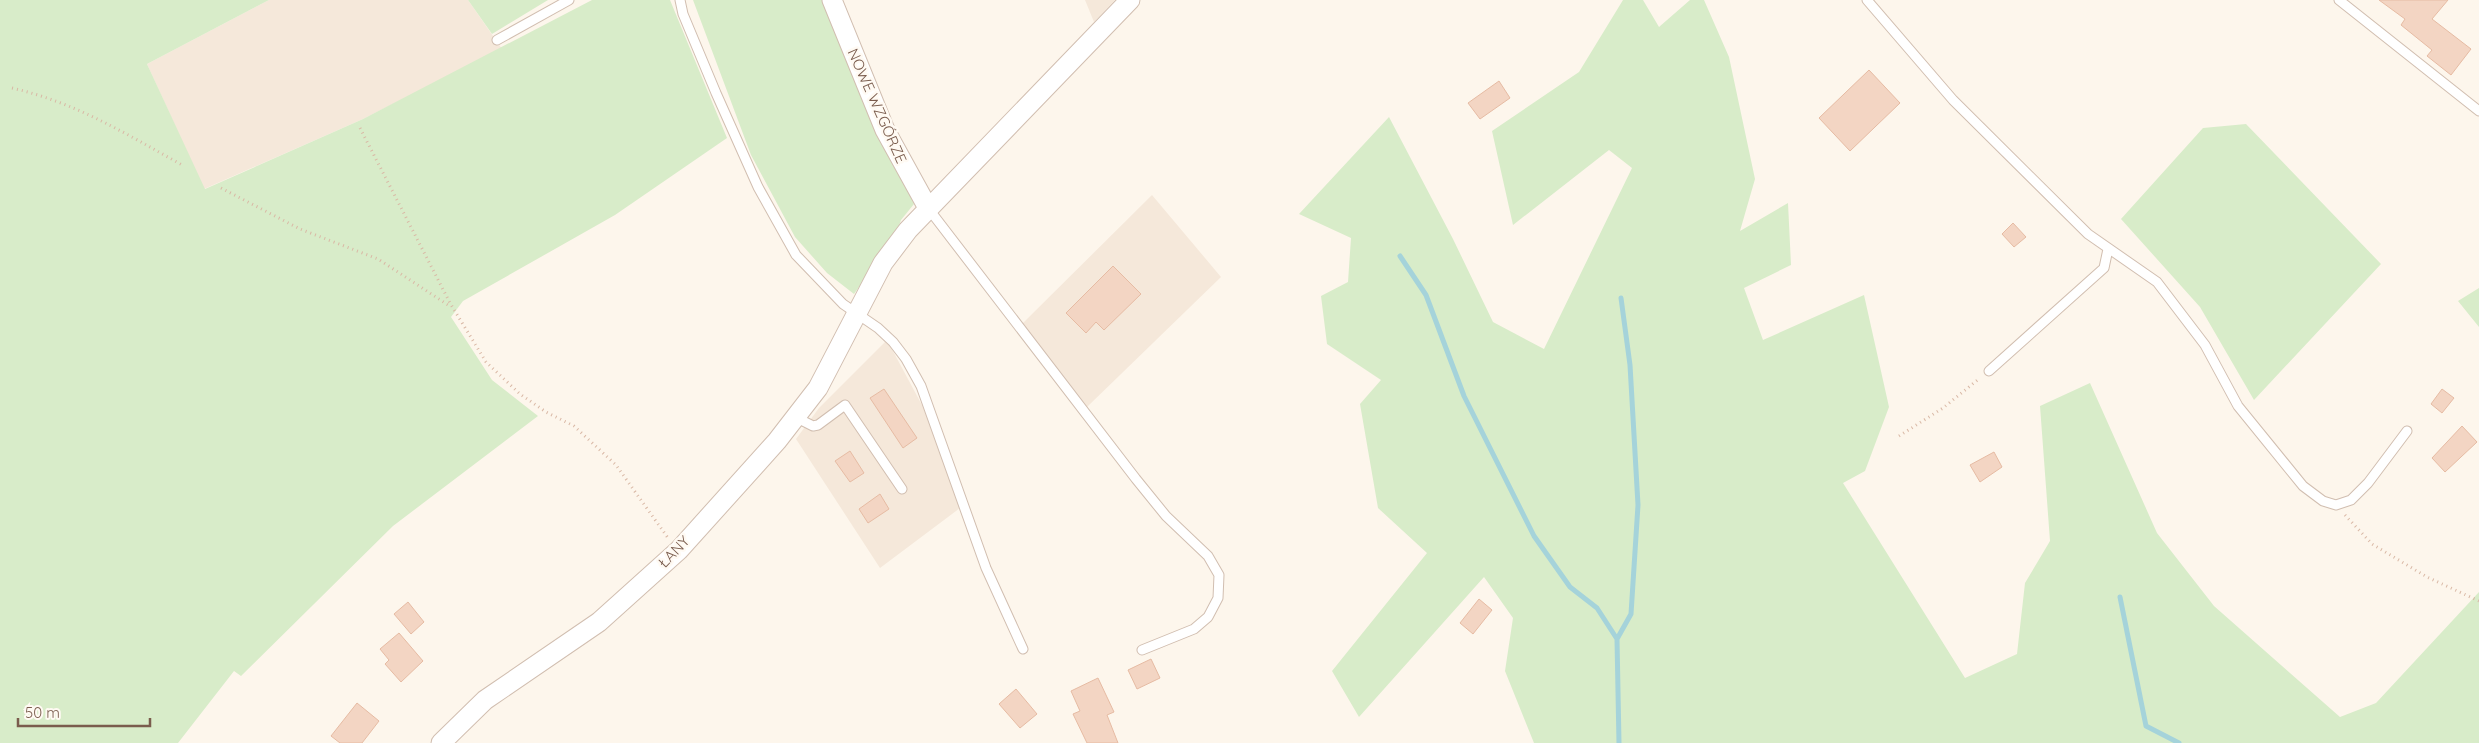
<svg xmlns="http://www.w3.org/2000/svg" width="2479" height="743" viewBox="0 0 2479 743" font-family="Quicksand,sans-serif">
<rect width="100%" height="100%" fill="#fdf6ec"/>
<path fill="#f5e8da" d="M269,0H468L502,49L363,119L204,189L147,64Z
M1085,0H1115L1094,22Z
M1152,195L1221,277L1087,407L1022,324Z
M887,340L923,407L960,508L880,568L796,439L819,408Z"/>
<path fill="#d8ecc9" d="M0,0H269L147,64L205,189L363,119L592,0H670L727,138L615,215L463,301L451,317L492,380L538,416L393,526L241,676L234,671L178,743H0Z
M468,0H548L492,34Z
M693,0H828L873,114L914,204L901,220L896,234L854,294L827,273L795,237L751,155Z
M1623,0H1643L1659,27L1690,0H1704L1729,57L1755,179L1740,231L1788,203L1791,265L1744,288L1763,340L1864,295L1889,407L1865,471L1843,483L1965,678L2017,654L2025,583L2050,541L2040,406L2090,383L2157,533L2214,606L2340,717L2376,703L2479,592V743H1534L1505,671L1513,618L1484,577L1359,717L1332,671L1427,553L1378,508L1360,404L1381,380L1327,344L1321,296L1348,282L1351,238L1299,214L1389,117L1453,239L1493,322L1544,349L1632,168L1609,150L1513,225L1492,131L1579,72Z
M2246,124L2381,264L2254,400L2200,307L2121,219L2203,128Z
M2479,288V327L2458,301Z"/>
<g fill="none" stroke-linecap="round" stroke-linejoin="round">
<path stroke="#a5d3da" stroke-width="5" d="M1400,256L1426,295L1464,396L1534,536L1570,587L1597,608L1617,639L1619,743
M2120,597L2146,726L2179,743
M1617,639L1631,614L1638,505L1630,365L1621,298"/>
</g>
<path fill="#f3d5c3" stroke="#e6bba3" d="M2379,0H2448L2432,19L2471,49L2451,75L2427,56L2432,50L2401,25L2405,19Z
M1869,70L1900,103L1850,151L1819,118Z
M1499,81L1510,98L1480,119L1468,103Z
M2013,223L2026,237L2014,247L2002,234Z
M1113,266L1141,294L1104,330L1096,322L1086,333L1066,313Z
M884,389L917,438L903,448L870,398Z
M2442,389L2454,398L2442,413L2431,404Z
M2462,426L2477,442L2445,472L2432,458Z
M850,451L864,473L850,482L835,461Z
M1994,452L2002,467L1980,482L1970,465Z
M880,494L889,509L868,523L859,509Z
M1479,599L1492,610L1473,634L1460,623Z
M408,602L424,622L411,634L394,614Z
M399,633L423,661L401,682L385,664L389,660L380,649Z
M1151,659L1160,678L1137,689L1128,670Z
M1098,678L1114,712L1107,715L1118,743H1087L1073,714L1080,711L1071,691Z
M1016,689L1037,714L1020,728L999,704Z
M357,703L379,721L362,743H340L331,736Z"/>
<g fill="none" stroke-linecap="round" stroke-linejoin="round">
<g stroke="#d1beb0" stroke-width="11">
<path id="service" d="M680,0L683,14L716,93L758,187L796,255L843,304L878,328L893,342L906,359L921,386L986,568L1023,649
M1867,0L1953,100L2088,234L2157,282L2205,345L2238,406L2303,486L2323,501L2336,505L2351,500L2368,483L2407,431
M2339,0L2479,111
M497,40L569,0
M928,208L1136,479L1166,516L1208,556L1219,575L1218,598L1208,617L1194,629L1142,650
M1989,371L2104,268L2108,249
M797,418L813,426L818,425L845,405L902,489"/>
</g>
<g stroke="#d1beb0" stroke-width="21">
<path id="minor" d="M832,0L885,130L928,208
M441,743L485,700L599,622L679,550L777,441L818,388L883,263L908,230L1130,0"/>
</g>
<path stroke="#d9b8a5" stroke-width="3" stroke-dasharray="1 4" stroke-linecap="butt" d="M12,88C77,103 126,134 184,166
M360,128L450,303L486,362L520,394L546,412L574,426L616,465L668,538
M221,188L300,229L378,259L451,307
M1899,436L1943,408L1980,378
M2345,515L2372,544L2427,577L2479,601"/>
<use href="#service" stroke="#fff" stroke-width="9"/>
<use href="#minor" stroke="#fff" stroke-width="19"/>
</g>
<g text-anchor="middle" stroke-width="5" stroke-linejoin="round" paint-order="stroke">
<g font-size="15" fill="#7a5c4d" stroke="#fffaf3">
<text transform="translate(877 106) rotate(66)" y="5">NOWE WZGÓRZE</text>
<text transform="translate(674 552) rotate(-46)" y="5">ŁANY</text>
</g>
</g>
<path d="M18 718v8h132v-8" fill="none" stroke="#7a5c4d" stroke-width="2.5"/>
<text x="25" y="718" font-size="15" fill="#7a5c4d" stroke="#fffaf3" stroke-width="4" paint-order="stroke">50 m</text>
</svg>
